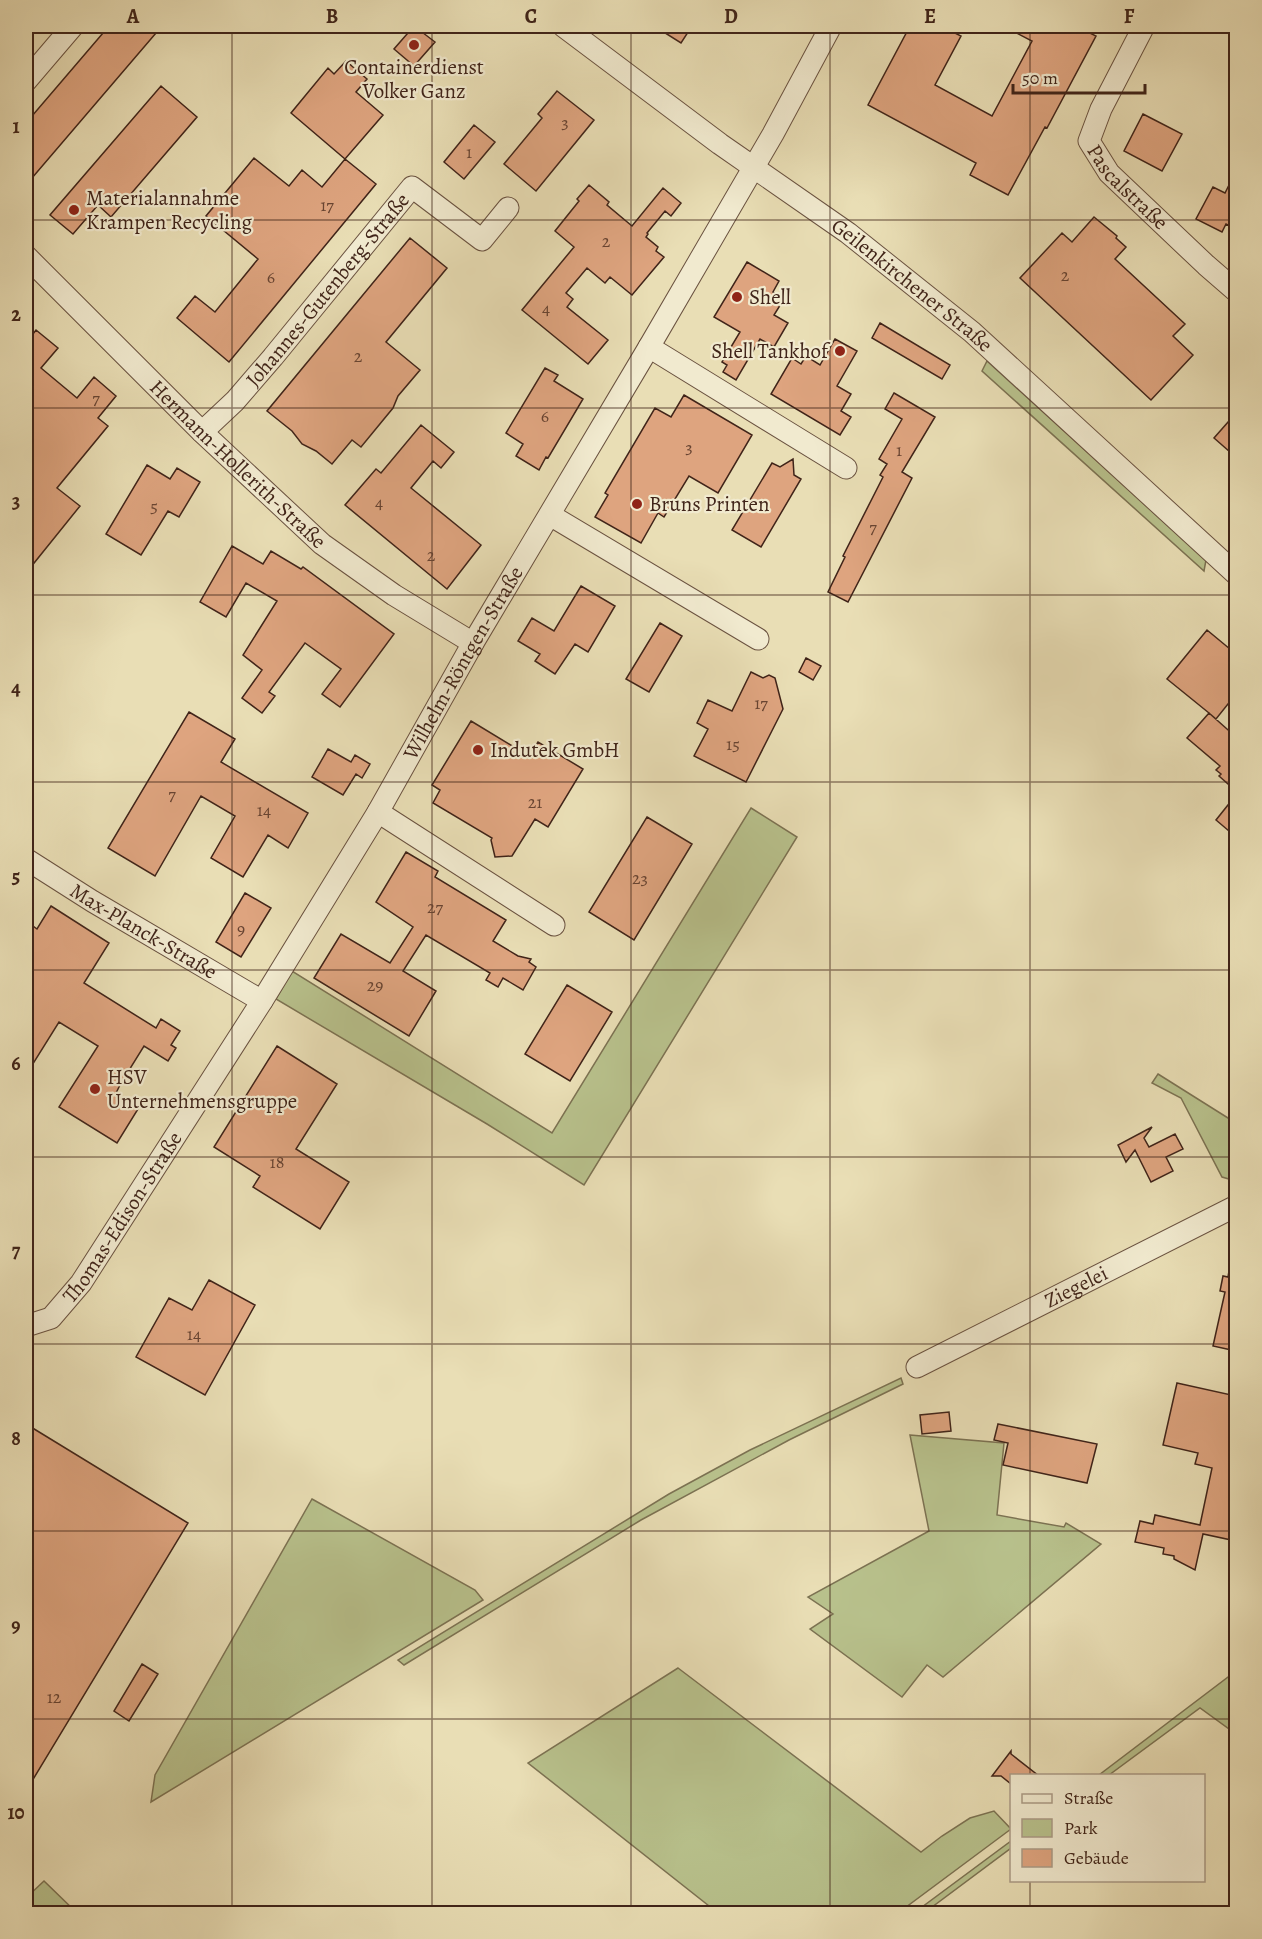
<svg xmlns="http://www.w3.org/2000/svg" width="1262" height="1939" viewBox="0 0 1262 1939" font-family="Alegreya,serif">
<rect width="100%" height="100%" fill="#e9deb5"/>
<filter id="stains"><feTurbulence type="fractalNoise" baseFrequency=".00333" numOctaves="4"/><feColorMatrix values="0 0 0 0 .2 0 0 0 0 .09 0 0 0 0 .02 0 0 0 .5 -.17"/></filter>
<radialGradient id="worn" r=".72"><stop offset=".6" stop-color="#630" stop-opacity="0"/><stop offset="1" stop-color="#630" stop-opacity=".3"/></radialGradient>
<path fill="#b8c18c" stroke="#7c7252" stroke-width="1.5" d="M987,361L1206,560L1204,571L982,371Z
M751,808L797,837L584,1185L487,1124L276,999L292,971L552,1133Z
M1158,1074L1236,1123V1181L1222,1177L1181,1098L1152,1083Z
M901,1378L903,1384L789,1440L641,1520L404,1665L398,1660L669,1494L750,1450Z
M910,1435L1004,1443L997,1515L1064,1527L1066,1523L1101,1544L943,1677L927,1665L902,1697L810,1629L833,1614L808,1597L929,1531Z
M312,1499L475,1590L483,1600L151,1802L155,1775Z
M678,1668L921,1852L942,1836L970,1818L994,1811L1011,1829L898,1913H718L528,1763Z
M1236,1671V1734L1200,1708L1109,1775H1099Z
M1011,1841V1848L924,1913H914Z
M44,1881L77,1913H26V1898Z"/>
<path fill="#dea47f" stroke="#402419" stroke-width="1.5" d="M109,26H162L26,185V123Z
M414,26L435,42L414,66L394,49Z
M654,26H692L681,43Z
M910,26H941L961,36L935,85L992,116L1032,41L1003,26H1076L1096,36L1047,128L1045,127L1008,195L970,175L976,163L868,105Z
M346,61L367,79L356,92L383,115L345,159L291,113L328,68L334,74Z
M161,86L197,117L111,217L98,205L73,234L50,215Z
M557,91L594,120L536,191L504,164L542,118L538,114Z
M1143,114L1182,134L1162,171L1124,151Z
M474,125L495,142L464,179L444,162Z
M254,158L289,186L302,170L322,187L345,159L376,184L229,362L177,318L195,296L215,312L258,259L206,216Z
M1236,171V229L1226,224L1222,232L1196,219L1213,187L1225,193Z
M589,185L609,202L607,205L632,226L663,188L681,203L671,216L665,211L647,233L648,234L646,237L658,247L656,251L664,257L632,295L610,277L605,283L587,268L566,293L573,299L567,307L608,340L588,364L522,310L574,247L555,231L579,201L577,199Z
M1094,217L1117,236L1116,238L1126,247L1115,259L1185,324L1173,336L1193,355L1151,400L1020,278L1062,233L1072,242Z
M410,238L447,268L386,342L420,370L398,396L393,408L361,447L352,440L332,464L316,451L302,444L292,431L267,411Z
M747,262L779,281L773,292L784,299L774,315L788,323L774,347L760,339L736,380L723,372L727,365L722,362L740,332L714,317Z
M880,323L950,365L942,379L872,338Z
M36,330L58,348L41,368L77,398L94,377L116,396L98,418L108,426L57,488L80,506L26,573V343Z
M835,339L857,351L837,386L851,394L841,411L851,417L840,435L771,394L792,358L801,364L806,356L820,365Z
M545,368L558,375L554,381L583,399L548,458L546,457L539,470L516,456L523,444L506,433Z
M894,393L935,417L902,472L912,478L848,602L828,592L845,557L843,556L883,477L880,475L887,464L879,459L902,419L885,409Z
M684,395L752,435L718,493L689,476L664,517L658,513L641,543L595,517L608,495L605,493L655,408L671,417Z
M1236,413V445L1230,452L1214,438Z
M421,425L454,452L441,468L433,461L411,488L481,545L447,589L345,505L376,469L381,473Z
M793,459L794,475L801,479L761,547L732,530L772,463L780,467Z
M147,465L170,479L177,468L200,482L179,517L168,511L141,555L106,534Z
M232,546L263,564L271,551L301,569L303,567L394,634L340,707L322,694L341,669L305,643L269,692L275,696L262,713L242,698L262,670L243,655L277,601L246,583L226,617L200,602Z
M581,586L615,606L588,652L575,644L555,674L535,661L540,654L518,641L532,618L554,631Z
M660,623L682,636L649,692L626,679Z
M1207,630L1236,654V694L1216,719L1209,713L1236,737V791L1219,776L1221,774L1216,770L1220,766L1187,738L1209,713L1167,679Z
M806,658L821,666L813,680L799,672Z
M751,672L763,678L769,675L775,678L783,709L746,782L694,756L708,729L697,723L708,700L732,711Z
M189,712L235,739L221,762L308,813L288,848L268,835L243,877L211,858L235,816L201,796L155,876L108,848Z
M471,721L529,756L538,742L583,769L548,827L535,819L512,856L495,857L491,840L492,838L433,803L440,790L432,785Z
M328,749L351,762L355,755L370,764L362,778L356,774L343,795L312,777Z
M1236,795V837L1216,820Z
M647,817L692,844L634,940L589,912Z
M406,852L438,871L435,877L506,920L493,941L518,956L531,959L529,962L536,967L523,990L503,978L498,987L486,980L490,973L426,935L403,971L436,991L409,1036L314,978L341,934L390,963L413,927L376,902Z
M245,893L271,908L241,957L216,942Z
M51,906L109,943L84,983L156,1028L161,1019L180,1031L171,1045L176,1048L168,1061L144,1046L121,1083L115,1095L138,1109L117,1143L59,1107L98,1046L59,1022L26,1075V921L37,929Z
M567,985L612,1012L570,1081L525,1054Z
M277,1046L337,1084L296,1149L349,1182L320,1229L253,1187L260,1176L214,1147Z
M1152,1127L1144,1138L1149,1147L1175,1134L1183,1149L1166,1157L1173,1171L1151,1182L1135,1150L1126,1162L1118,1145Z
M1230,1265L1236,1266V1351L1213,1346L1225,1292L1220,1291L1223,1276L1228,1277Z
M209,1280L255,1305L205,1395L136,1357L169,1298L192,1310Z
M1177,1383L1236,1396V1541L1203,1534L1195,1570L1174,1559V1556L1163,1554L1164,1548L1135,1542L1140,1521L1153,1524L1155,1515L1200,1525L1212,1468L1195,1464L1198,1453L1163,1445Z
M949,1412L951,1431L922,1434L920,1415Z
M26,1424L188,1523L26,1791Z
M998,1424L1097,1444L1087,1483L1003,1465L1008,1443L994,1440Z
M142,1664L158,1674L129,1721L114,1711Z
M1011,1751V1754L1039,1776H1011V1784L1001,1776H992Z"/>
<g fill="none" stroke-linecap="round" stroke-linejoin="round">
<g stroke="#6a5240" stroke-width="23">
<g id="minor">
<path id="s1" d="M563,26L720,144L848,233L972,332L1236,574"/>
<path id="s2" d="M1144,26L1101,109L1089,141L1109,173L1206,265L1236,291"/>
<path d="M26,81L73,26"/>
<path id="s3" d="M26,256L202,432L322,544L394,595L473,643"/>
<path d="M649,347L846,468"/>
<path id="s4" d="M202,432L235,401L273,357L412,187L482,240L508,208"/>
<path d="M550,515L758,639"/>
<path d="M378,812L554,925"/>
<path id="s5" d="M26,859L92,901L262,1001"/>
<path id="s6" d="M26,1326L51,1318L81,1283L262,1001L378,812L473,643L649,347L773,134L831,26"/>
<path id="s7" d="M917,1367L1236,1206"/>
</g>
</g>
<use href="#minor" stroke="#f1eacf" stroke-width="21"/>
</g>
<path fill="none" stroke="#402419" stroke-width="1.5" stroke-opacity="0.55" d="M232,26V1914M432,26V1914M631,26V1914M830,26V1914M1030,26V1776M26,220H1236M26,408H1236M26,595H1236M26,782H1236M26,970H1236M26,1157H1236M26,1344H1236M26,1531H1236M26,1719H1236M1030,1880V1914"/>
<g fill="#8f2418" stroke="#f1eacf" stroke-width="2">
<circle cx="414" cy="45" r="6"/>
<circle cx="74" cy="210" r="6"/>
<circle cx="737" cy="297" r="6"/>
<circle cx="840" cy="351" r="6"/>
<circle cx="637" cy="504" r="6"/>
<circle cx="478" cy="750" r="6"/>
<circle cx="95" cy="1089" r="6"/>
</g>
<g text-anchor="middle" stroke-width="4.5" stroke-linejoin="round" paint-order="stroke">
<g font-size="18" fill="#684432">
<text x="565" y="128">3</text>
<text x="469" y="158">1</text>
<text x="327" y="211">17</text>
<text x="606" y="247">2</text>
<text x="1065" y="281">2</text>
<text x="271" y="283">6</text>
<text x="546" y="314">4</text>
<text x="358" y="362">2</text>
<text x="96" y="404">7</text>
<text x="545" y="422">6</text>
<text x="689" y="453">3</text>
<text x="899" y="456">1</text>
<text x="379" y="508">4</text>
<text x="154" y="512">5</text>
<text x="873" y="533">7</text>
<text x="431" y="561">2</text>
<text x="761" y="709">17</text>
<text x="733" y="750">15</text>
<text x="172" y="800">7</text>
<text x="535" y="808">21</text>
<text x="264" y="816">14</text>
<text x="640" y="884">23</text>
<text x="435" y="913">27</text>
<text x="241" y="935">9</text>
<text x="375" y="991">29</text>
<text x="277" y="1168">18</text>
<text x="194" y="1340">14</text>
<text x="54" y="1703">12</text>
</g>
<g font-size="21" fill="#402419" stroke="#f1eacf" text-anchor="start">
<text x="414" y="74" text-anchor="middle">Containerdienst<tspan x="414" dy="24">Volker Ganz</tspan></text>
<text x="86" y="205">Materialannahme<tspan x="86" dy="24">Krampen Recycling</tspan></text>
<text x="749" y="304">Shell</text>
<text x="828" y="358" text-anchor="end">Shell Tankhof</text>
<text x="649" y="511">Bruns Printen</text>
<text x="490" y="757">Indutek GmbH</text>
<text x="107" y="1084">HSV<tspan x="107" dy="24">Unternehmensgruppe</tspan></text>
</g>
<g font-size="21" fill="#402419" stroke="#f1eacf">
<text dy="7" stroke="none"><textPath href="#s2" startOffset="188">Pascalstraße</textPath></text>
<text dy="7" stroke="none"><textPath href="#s1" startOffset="435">Geilenkirchener Straße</textPath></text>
<text dy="7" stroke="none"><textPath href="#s4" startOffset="190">Johannes-Gutenberg-Straße</textPath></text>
<text dy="7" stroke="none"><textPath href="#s3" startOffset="297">Hermann-Hollerith-Straße</textPath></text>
<text dy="7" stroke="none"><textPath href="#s6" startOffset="801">Wilhelm-Röntgen-Straße</textPath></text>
<text dy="7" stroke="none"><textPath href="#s5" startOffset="138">Max-Planck-Straße</textPath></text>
<text dy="7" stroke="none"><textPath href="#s6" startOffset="150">Thomas-Edison-Straße</textPath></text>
<text dy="7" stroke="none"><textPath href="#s7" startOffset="178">Ziegelei</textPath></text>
</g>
</g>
<rect width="1262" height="1939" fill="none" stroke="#e9deb5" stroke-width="66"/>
<rect x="1010" y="1774" width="195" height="108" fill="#f1eacf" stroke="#aa9b86" stroke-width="1.5"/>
<rect x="1022" y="1794" width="30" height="9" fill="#f1eacf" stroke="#aa9b86" stroke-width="1.5"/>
<text x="1064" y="1804" font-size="18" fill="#402419">Straße</text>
<rect x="1022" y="1819" width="30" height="18" fill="#b8c18c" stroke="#aa9b86" stroke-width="1.5"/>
<text x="1064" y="1834" font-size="18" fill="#402419">Park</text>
<rect x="1022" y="1849" width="30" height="18" fill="#dea47f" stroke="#aa9b86" stroke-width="1.5"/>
<text x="1064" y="1864" font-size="18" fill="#402419">Gebäude</text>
<path d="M1013 84v9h132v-9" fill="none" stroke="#402419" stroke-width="3"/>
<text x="1022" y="84" font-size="18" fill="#402419" stroke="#f1eacf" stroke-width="4.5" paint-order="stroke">50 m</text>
<rect x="33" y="33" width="1196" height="1873" fill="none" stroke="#402419" stroke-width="2"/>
<g font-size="20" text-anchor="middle" font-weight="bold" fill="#402419">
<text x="133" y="23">A</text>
<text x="332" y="23">B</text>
<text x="531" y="23">C</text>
<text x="731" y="23">D</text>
<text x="930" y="23">E</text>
<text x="1129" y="23">F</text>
<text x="16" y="133">1</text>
<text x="16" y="321">2</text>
<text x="16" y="508">3</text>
<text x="16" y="695">4</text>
<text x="16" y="883">5</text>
<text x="16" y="1070">6</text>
<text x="16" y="1257">7</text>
<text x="16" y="1445">8</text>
<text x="16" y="1632">9</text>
<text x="16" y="1819">10</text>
</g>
<rect width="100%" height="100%" filter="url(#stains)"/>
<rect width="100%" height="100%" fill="url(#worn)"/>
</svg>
